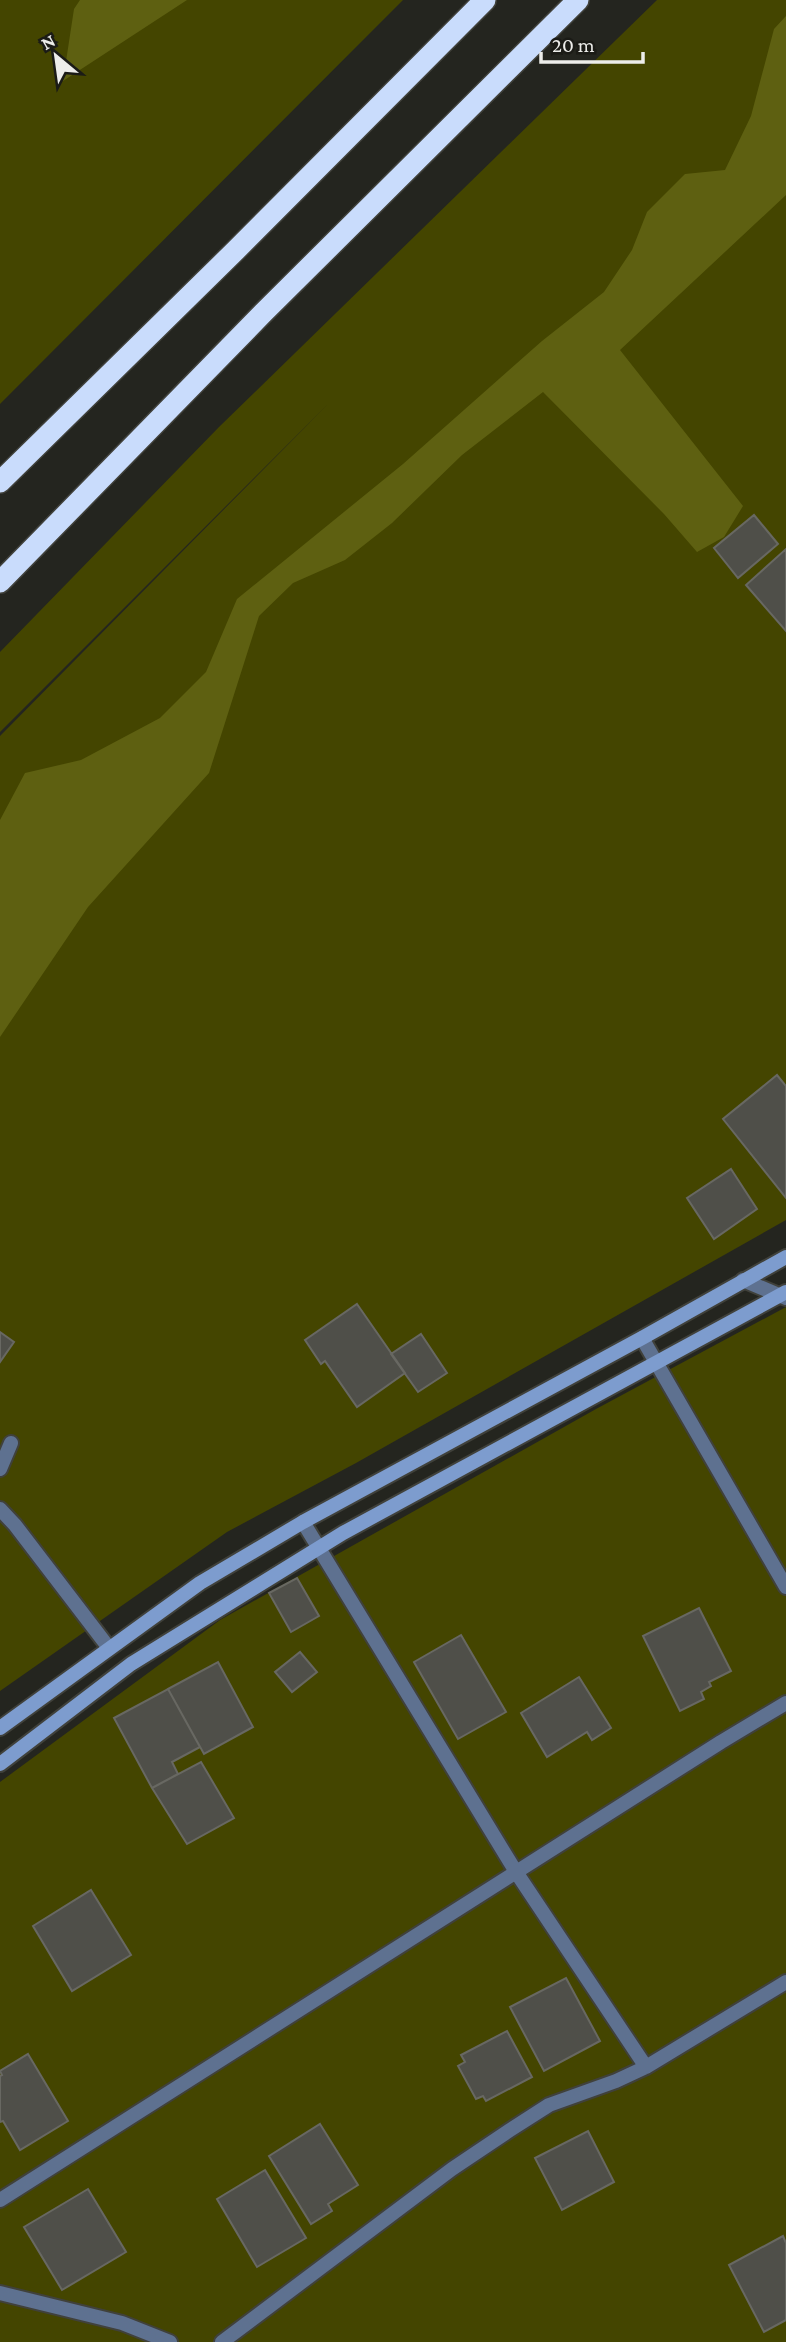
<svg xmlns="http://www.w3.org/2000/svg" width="786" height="2342" viewBox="0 0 786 2342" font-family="'Crimson Pro',serif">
<rect width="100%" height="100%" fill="#24251f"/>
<path fill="#444500" d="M0,0H403L0,404Z
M657,0H786V1220L356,1463L227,1532L0,1691V736L328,404L0,732V652L219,427Z
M786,1307V2342H0V1782L220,1620L596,1409Z"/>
<path fill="#5e6011" d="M80,0H187L63,81L74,9Z
M786,16V195L620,350L743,506L724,537L697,552L664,514L543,392L462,455L392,523L345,560L293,583L259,616L209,773L88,907L0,1037V820L25,773L81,760L160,718L206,672L237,599L403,464L542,341L604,292L632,250L647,212L685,174L725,170L751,116L774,29Z"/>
<path fill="#4f4f49" stroke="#686862" stroke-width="2" d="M754,515L778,544L738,578L714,548Z
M786,549V631L746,585Z
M777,1075L786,1086V1198L723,1119Z
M731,1169L757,1209L714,1239L687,1198Z
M357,1304L405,1373L357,1407L325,1361L321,1364L305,1340Z
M0,1332L14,1342L0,1362Z
M421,1334L447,1373L418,1392L391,1354Z
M297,1578L319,1616L291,1632L269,1593Z
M699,1608L731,1671L709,1682L711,1686L701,1692L704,1699L680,1711L643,1636Z
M461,1635L506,1712L458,1739L414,1662Z
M300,1652L317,1672L292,1692L275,1672Z
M218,1662L253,1727L204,1754L168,1689Z
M579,1677L611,1728L592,1740L587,1732L547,1757L521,1713Z
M168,1689L200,1747L172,1762L178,1774L152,1788L114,1718Z
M201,1762L234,1818L187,1844L152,1788Z
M91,1890L131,1955L72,1991L33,1926Z
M566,1978L600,2041L544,2071L510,2007Z
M507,2031L532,2077L486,2101L483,2096L476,2099L458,2066L465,2062L461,2055Z
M28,2054L68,2121L20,2150L3,2121L0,2122V2076L2,2075L0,2071Z
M320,2124L358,2185L328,2204L332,2211L311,2224L269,2156Z
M588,2131L614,2182L562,2210L535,2158Z
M265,2170L306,2238L257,2267L217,2199Z
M88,2189L126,2252L62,2290L24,2227Z
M783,2236L786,2243V2320L764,2332L729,2265Z"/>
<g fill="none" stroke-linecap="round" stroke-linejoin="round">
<g stroke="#40413b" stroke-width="18">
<path id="service" d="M743,1280L786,1298
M0,1469L11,1443
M0,1509L15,1525L109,1648"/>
</g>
<g stroke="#40413b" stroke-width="18">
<path id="minor" d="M642,1338L786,1587
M303,1522L516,1872L646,2067
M0,2200L721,1742L786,1703
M0,2293L122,2323L170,2342
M222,2342L452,2169L510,2130L549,2105L616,2081L646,2067L786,1982"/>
</g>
<g stroke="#40413b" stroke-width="18">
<path id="secondary" d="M0,1728L200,1583L303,1522L642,1338L786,1257
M0,1764L131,1664L343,1533L786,1292"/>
</g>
<g stroke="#40413b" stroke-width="24">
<path id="motorway" d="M0,482L236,250L485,0
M0,582L263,313L578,0"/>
</g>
<use href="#service" stroke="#5e7190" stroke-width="14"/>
<use href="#minor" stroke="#5e7190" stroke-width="14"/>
<use href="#secondary" stroke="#7d9cce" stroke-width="14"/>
<use href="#motorway" stroke="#c9dcfc" stroke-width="21"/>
</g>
<g transform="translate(56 56) rotate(331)" stroke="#1b1b16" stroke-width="5" paint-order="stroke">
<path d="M0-5L12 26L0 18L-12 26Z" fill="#ededea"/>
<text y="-10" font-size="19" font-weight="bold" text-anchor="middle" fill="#ededea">N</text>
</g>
<path d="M541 52v10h102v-10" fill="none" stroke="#ededea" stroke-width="3.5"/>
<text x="552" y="52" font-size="21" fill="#ededea" stroke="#1b1b16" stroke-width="5" paint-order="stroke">20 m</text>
</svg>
